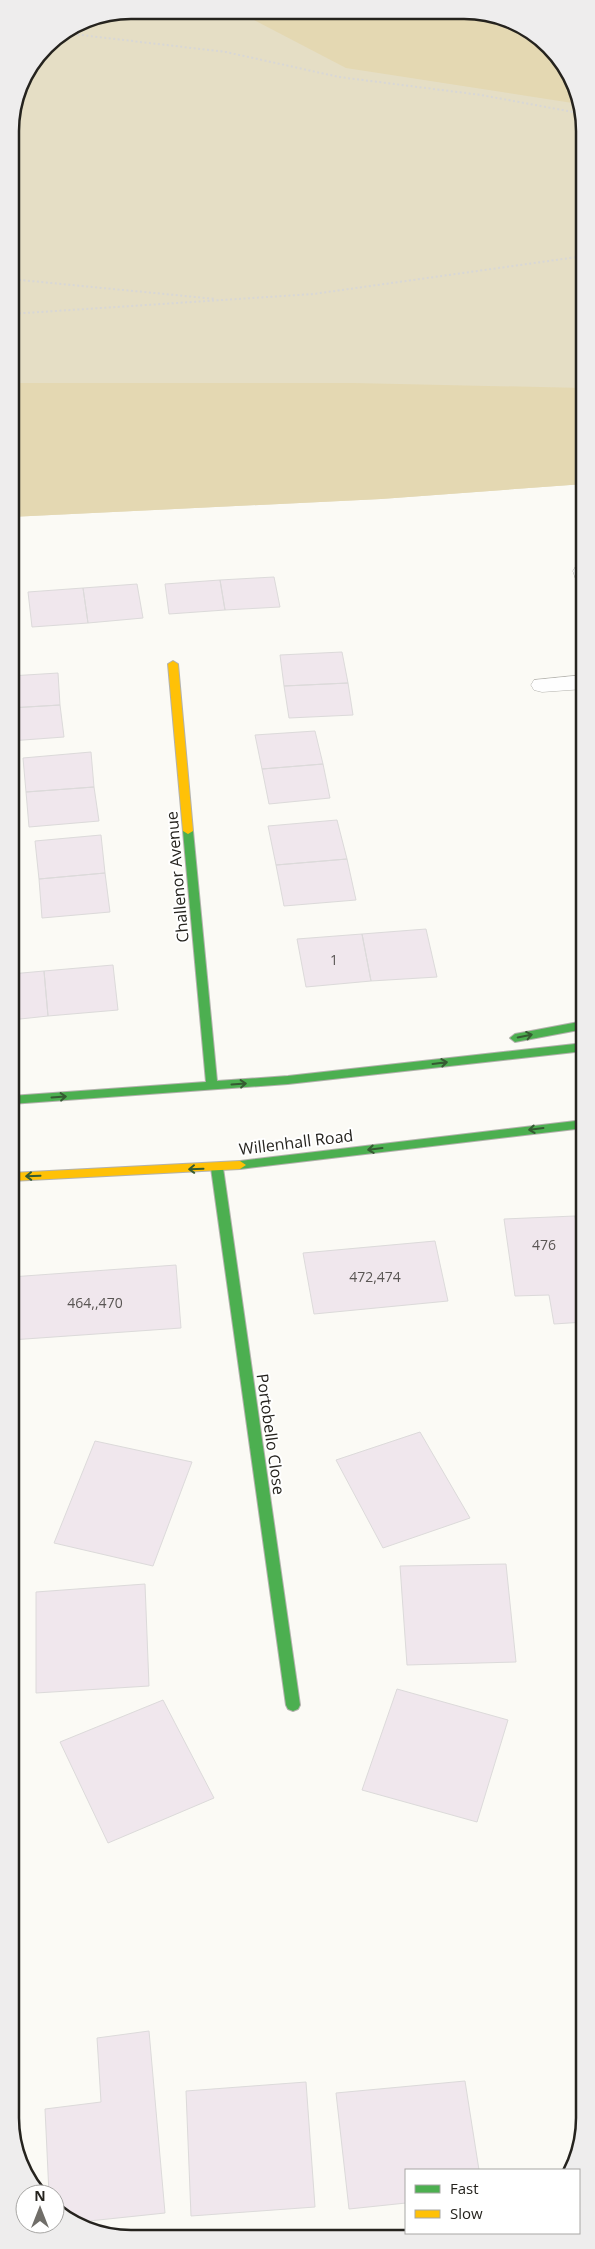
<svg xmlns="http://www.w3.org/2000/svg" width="595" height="2249" viewBox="0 0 595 2249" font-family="'Open Sans',sans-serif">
<rect width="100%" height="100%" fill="#fbfaf5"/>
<path fill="#e5dec5" d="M130,10L488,12L525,26L555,51L584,114V484L381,499L10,517V123L19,84L45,45L84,19Z"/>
<path fill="#e4d8b2" d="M190,10L488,12L525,26L555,51L579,104L346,68L254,20Z
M10,383H354L584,388V484L381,499L10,517Z"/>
<path fill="#f0e7ed" stroke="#dcdada" d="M274,577L280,607L225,610L220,580Z
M220,580L225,610L169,614L165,584Z
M137,584L143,618L88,623L83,588Z
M83,588L88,623L32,627L28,592Z
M342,652L348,683L284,686L280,655Z
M58,673L60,705L10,708V676Z
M348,683L353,715L289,718L284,686Z
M60,705L64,737L10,741V708Z
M315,731L323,764L262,769L255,735Z
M91,752L94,787L26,792L23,758Z
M323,764L330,798L269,804L262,769Z
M94,787L99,821L29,827L26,792Z
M337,820L347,859L276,865L268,826Z
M101,835L105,873L39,879L35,841Z
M347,859L356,900L284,906L276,865Z
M105,873L110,912L42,918L39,879Z
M426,929L437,977L371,981L362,934Z
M362,934L371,981L306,987L297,939Z
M113,965L118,1010L48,1016L44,971Z
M44,971L48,1016L11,1020V974Z
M575,1216L584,1271V1322L554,1324L549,1295L515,1296L504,1219Z
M575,1216H584V1271Z
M435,1241L448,1301L314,1314L303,1253Z
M176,1265L181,1328L11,1340V1277Z
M420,1432L470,1518L383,1548L336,1460Z
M95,1441L192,1462L153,1566L54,1543Z
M506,1564L516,1662L407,1665L400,1566Z
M145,1584L149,1686L36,1693V1592Z
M397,1689L508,1720L477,1822L362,1790Z
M163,1700L214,1798L108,1843L60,1742Z
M149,2031L165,2213L70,2223L55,2210V2194H49L45,2109L101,2102L97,2038Z
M465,2081L479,2170H406V2203L349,2209L336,2093Z
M306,2082L315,2207L191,2216L186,2091Z"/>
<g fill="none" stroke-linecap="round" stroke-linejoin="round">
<g stroke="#b3b2ad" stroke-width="1">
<path id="lane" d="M584,565V581L576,580L573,571L576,566Z
M584,675V689L542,692L534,690L531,685L534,680Z"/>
</g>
<g stroke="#b3b2ad" stroke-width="2">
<path id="fast" d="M188,828L193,831L217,1081L288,1076L584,1043V1051L288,1084L11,1104V1096L206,1082L183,831Z
M584,1021V1029L515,1042L510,1038L515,1034Z
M584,1120V1128L240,1169L234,1165L240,1161Z
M217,1164L223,1168L300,1705L298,1709L293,1711L288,1709L286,1705L211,1168Z"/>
</g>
<g stroke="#b3b2ad" stroke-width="2">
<path id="slow" d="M173,661L178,664L193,831L188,834L183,831L168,664Z
M240,1161L246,1165L240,1169L11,1181V1173Z"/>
</g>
<path stroke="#d8d7d6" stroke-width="2" stroke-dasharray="2 2.5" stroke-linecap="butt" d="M64,33L226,52L339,77L481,95L584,114
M10,279L216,299
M10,314L313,294L584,256"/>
<use href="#lane" fill="#fefefe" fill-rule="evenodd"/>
<use href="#fast" fill="#4caf50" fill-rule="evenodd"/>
<use href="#slow" fill="#ffc107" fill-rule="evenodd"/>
</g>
<defs><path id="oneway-shaft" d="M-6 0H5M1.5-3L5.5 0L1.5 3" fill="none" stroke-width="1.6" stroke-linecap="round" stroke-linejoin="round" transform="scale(1.25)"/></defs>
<g stroke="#355b32">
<use href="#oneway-shaft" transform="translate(525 1036) rotate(-11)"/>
<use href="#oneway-shaft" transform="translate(440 1063) rotate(-7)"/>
<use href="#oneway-shaft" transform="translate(239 1084) rotate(-4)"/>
<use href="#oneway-shaft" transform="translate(59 1097) rotate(-4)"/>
<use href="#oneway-shaft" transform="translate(536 1129) rotate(173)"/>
<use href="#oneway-shaft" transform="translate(375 1149) rotate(173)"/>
<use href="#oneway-shaft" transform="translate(196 1169) rotate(178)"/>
<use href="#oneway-shaft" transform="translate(33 1176) rotate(178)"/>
</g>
<g text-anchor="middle" stroke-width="4" stroke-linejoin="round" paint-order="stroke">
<g font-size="14" fill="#595553">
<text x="334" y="965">1</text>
<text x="544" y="1250">476</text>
<text x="375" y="1282">472,474</text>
<text x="95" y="1308">464,,470</text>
</g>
<g font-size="16" fill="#25231e" stroke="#fff">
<text transform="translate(177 877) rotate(-95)" y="6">Challenor Avenue</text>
<text transform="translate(296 1142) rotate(-7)" y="6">Willenhall Road</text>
<text transform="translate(271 1434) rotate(82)" y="6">Portobello Close</text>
</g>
</g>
<path d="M0 0H595V2249H0ZM131 19H464A112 112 0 0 1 576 131V2118A112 112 0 0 1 464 2230H131A112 112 0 0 1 19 2118V131A112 112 0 0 1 131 19Z" fill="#eeeded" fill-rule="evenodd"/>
<path fill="none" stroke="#25231e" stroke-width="2.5" d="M131 19H464A112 112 0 0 1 576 131V2118A112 112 0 0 1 464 2230H131A112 112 0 0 1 19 2118V131A112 112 0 0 1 131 19Z"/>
<rect x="405" y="2169" width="175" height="65" fill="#ffffff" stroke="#a8a7a5"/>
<rect x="415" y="2185" width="25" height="8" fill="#4caf50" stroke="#a8a7a5"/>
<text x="450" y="2194" font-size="15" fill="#25231e">Fast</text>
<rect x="415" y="2210" width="25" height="8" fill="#ffc107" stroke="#a8a7a5"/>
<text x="450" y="2219" font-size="15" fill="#25231e">Slow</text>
<g transform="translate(40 2209)"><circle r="24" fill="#ffffff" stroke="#a8a7a5"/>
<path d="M0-4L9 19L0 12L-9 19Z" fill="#706e69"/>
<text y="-8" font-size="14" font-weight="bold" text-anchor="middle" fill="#25231e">N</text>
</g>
</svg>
